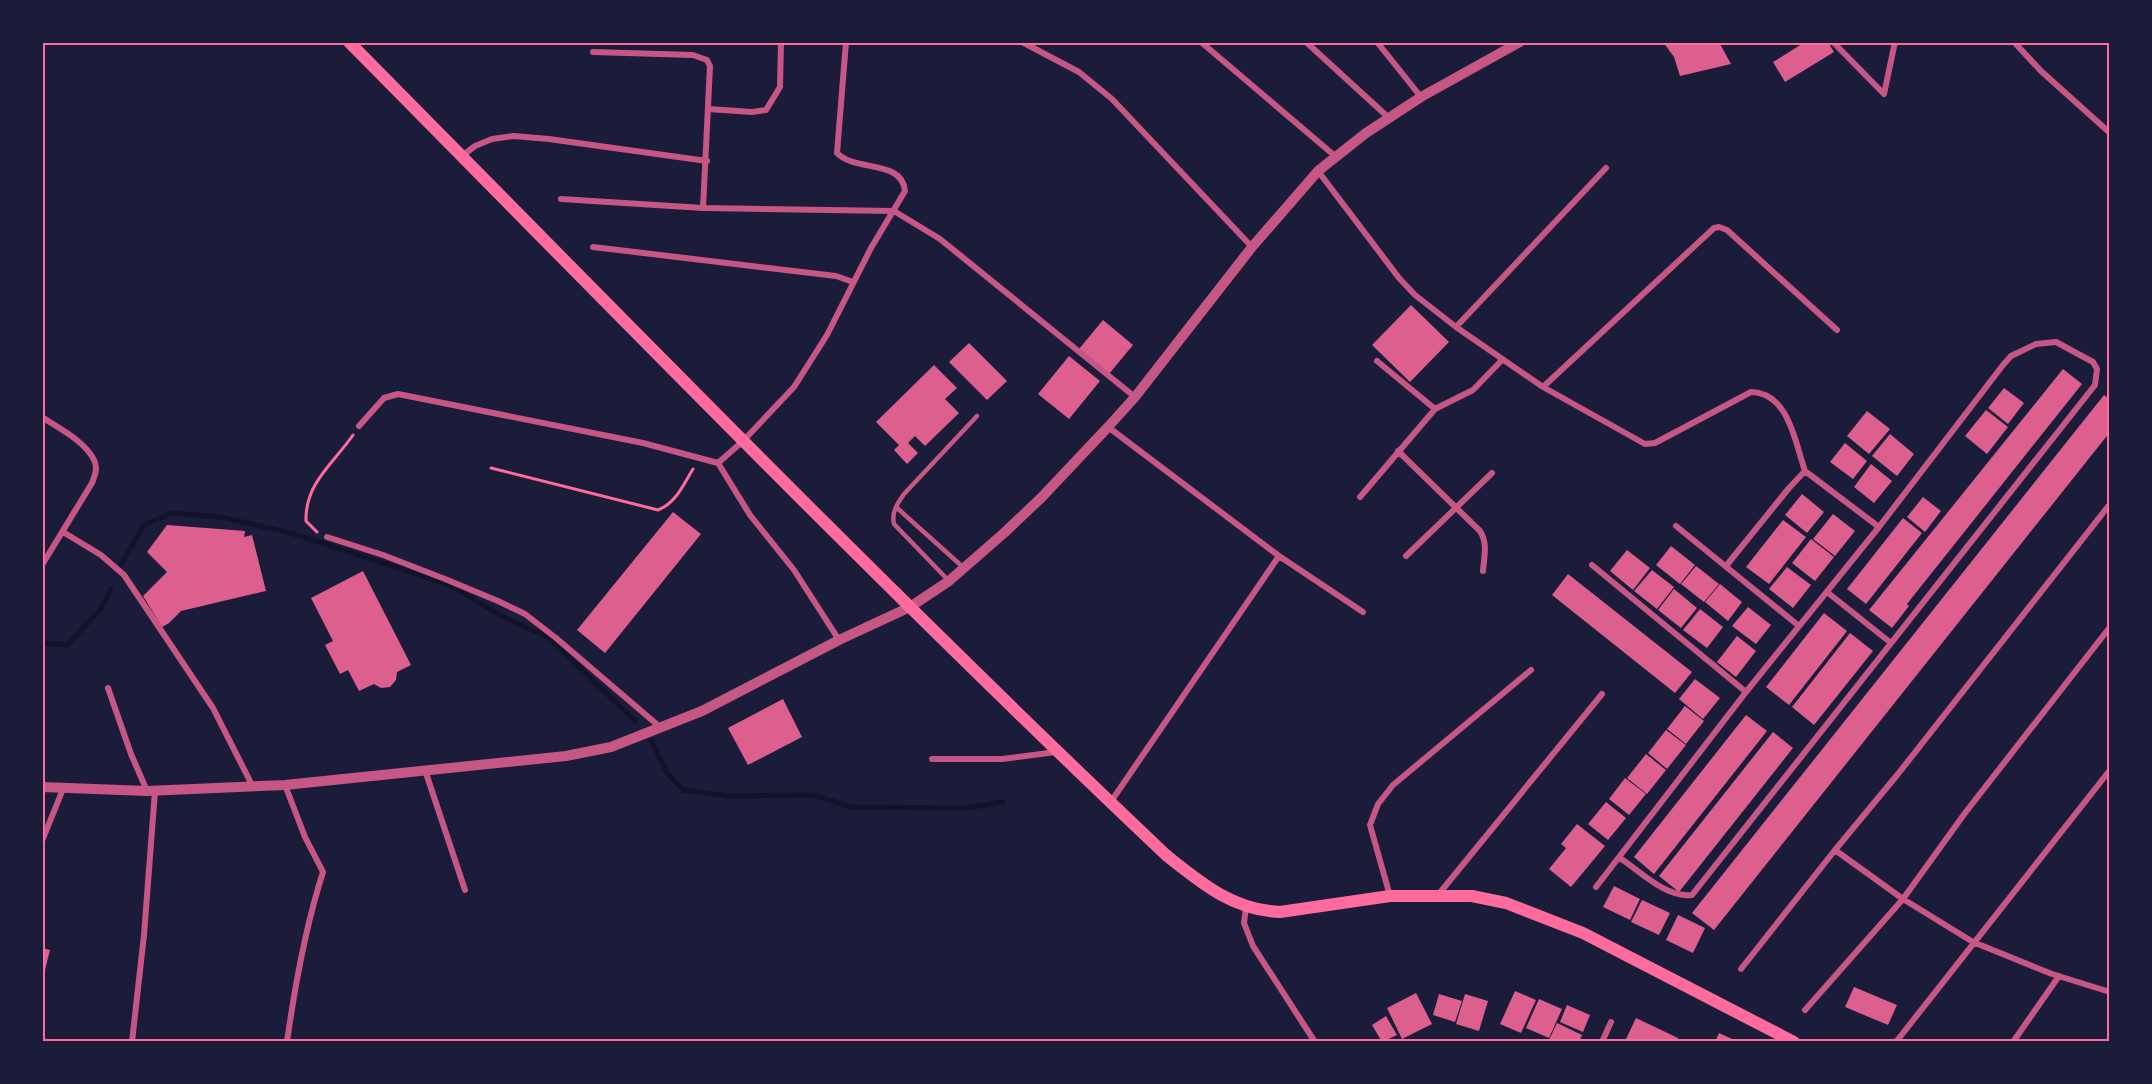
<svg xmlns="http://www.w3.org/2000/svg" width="2152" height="1084" viewBox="0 0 2152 1084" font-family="'Crimson Pro',serif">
<rect width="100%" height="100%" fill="#1b1b3a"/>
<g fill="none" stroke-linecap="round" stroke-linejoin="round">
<path stroke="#12122b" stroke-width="5" d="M121,565L144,525L172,513L221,517L294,534L447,584L506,618L548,637L636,722
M42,643L67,645L101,609L111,589
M651,740L667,773L683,790L729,796L813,795L851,807L967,808L1003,802"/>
</g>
<path fill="#dd5f8e" d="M1663,42H1719L1731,64L1680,76L1674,57Z
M1805,42H1828L1834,52L1785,82L1773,62Z
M1411,305L1449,342L1410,382L1372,345Z
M1103,320L1133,345L1109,374L1079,349Z
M969,343L1007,381L987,400L949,362Z
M1069,356L1100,381L1069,419L1038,394Z
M934,365L957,388L945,399L959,413L925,446L915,436L908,443L918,453L907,464L894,450L899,445L876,422Z
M2063,369L2082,384L1907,604L1909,606L1892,628L1869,610Z
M2004,388L2024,403L2008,424L1988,408Z
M2104,395L2110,399V432L1714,930L1692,913Z
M1986,410L2008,427L1987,454L1965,436Z
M1867,411L1890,429L1869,454L1847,436Z
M1890,434L1914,454L1897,476L1872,456Z
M1845,443L1867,461L1853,479L1830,462Z
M1871,464L1892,481L1874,503L1854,487Z
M1802,494L1824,512L1807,533L1785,515Z
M1923,497L1941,511L1925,532L1907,517Z
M673,512L701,534L605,653L577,630Z
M1833,514L1855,531L1835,556L1813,539Z
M1903,518L1922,533L1866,604L1847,589Z
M1783,520L1806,537L1769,584L1746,567Z
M167,525L245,531L244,537L252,535L266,591L181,611L169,623L162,627L143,596L167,572L147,552Z
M1811,539L1834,557L1815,581L1792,563Z
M1671,546L1695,565L1680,584L1656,565Z
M1627,550L1650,568L1633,590L1610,571Z
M1696,566L1719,584L1704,602L1681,584Z
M1787,567L1811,585L1793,608L1769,589Z
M1652,570L1674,587L1657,609L1634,591Z
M363,571L411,665L397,672L396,680L390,687L381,688L374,684L359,691L348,670L340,674L325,645L333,641L311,598Z
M1568,574L1692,672L1675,693L1552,595Z
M1720,584L1742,602L1728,621L1705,602Z
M1674,589L1697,608L1681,628L1658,610Z
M1748,607L1771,625L1756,644L1732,626Z
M1700,609L1723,627L1707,648L1683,630Z
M1824,613L1847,631L1789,705L1766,687Z
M1850,633L1873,651L1814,725L1792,707Z
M1737,636L1756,651L1736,677L1717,662Z
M1695,679L1720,698L1703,719L1679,699Z
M783,699L802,737L748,765L728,728Z
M1685,706L1704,721L1686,744L1667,729Z
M1746,715L1767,731L1654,874L1634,857Z
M1666,730L1686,745L1667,769L1648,753Z
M1773,732L1793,748L1679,892L1659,876Z
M1646,754L1666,770L1647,794L1627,778Z
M1625,778L1646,794L1629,815L1609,799Z
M1606,802L1626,818L1608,840L1588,824Z
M1577,824L1605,846L1571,887L1549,869L1566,848L1561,844Z
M1614,886L1640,899L1630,920L1603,907Z
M1642,900L1670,913L1659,935L1631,922Z
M1678,915L1705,928L1693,953L1666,940Z
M42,948L50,950L43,978H42Z
M1854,987L1897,1005L1888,1025L1845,1007Z
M1515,991L1536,1000L1521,1033L1500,1024Z
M1416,993L1432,1024L1402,1039L1387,1008Z
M1439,994L1462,1001L1455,1022L1433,1015Z
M1465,994L1488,1001L1479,1031L1456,1024Z
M1539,999L1562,1009L1549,1038L1526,1028Z
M1567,1005L1590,1015L1583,1032L1560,1022Z
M1386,1016L1397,1035L1382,1042L1372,1025Z
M1636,1018L1678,1038L1677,1042H1631L1626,1039Z
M1557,1023L1582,1035L1579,1042H1548Z
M1719,1033L1739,1042H1715Z"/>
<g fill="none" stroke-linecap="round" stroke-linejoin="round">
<path stroke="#ff6b9d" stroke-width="3" d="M491,468L658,510C676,503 683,485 693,469
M317,532L306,521C305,483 333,464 353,435"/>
<path stroke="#c65784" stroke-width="4.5" d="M896,507L964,568
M949,581L894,524C891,512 898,503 904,494L977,416"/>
<path stroke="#c65784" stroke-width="6" d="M1022,42L1079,72L1112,99L1252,247
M1201,42L1335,156
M1306,42L1389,118
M1377,42L1421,97
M1833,42L1884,94L1895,42
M2014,42L2041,71L2110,133
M593,52L693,55L707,60L710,66L703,208
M708,109L752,112L766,110L780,87L781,42
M462,156L475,146L492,139L514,136L549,139L707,161
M1318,171L1399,278L1415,295L1456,327L1543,387L1645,444L1655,443L1751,392C1789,393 1795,442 1805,471
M561,199L703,208L894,211L940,239L1135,397
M593,247L836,276L853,282
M1456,327L1606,168
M1377,361L1435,409
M1543,387L1714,228L1719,227L1727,230L1837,330
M42,417C58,428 85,441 94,460C98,468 95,475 92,483L42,565
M359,426L384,398L398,394L643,443L718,463L750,515L794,570L839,640
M1108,427L1279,556L1363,612
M1398,451L1480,531C1488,543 1484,557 1483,571
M718,463L743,441L794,387L827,335L871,248L905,191C902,159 855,172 837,153L846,42
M1360,497L1435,409L1473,390L1502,360
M1676,526L1799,626
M63,532L101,555L124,575L213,708L253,787
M327,537L383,555L445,579L498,601L525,614L556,638L660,727
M1406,556L1492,473
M1592,565L1746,692
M1726,566L1789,488L1805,471L1879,527
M1827,592L1891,643
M108,688L131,754L147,791
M932,759H1002L1056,752
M425,770L465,890
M285,785L305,837L323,872C305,928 295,985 287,1042
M1110,803L1279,556
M42,841L63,789
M1835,850L1903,899L1973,942L2052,974L2110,992
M1596,887L1746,692L1879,527L2003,365L2011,356L2036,344L2056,342L2093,362L2097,369L2095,385L1692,895C1666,898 1641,872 1620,858
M1438,895L1602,694
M1390,896L1370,825L1378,804L1393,785L1531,670
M1246,907L1244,923L1253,946L1315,1042
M1741,969L1835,850L1898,774L2110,504
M1805,1010L1903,899L1965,813L2110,627
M132,1042L144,935L155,791
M1602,1042L1611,1022
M1896,1042L2110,770
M2013,1042L2059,976"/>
<path stroke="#c65784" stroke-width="10" d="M42,787L147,791L285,785L566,756L611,747L702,711L839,640L910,607L949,581L1004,533L1041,498L1108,427L1135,397L1252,247L1318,171L1366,133L1421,97L1520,42"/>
<path stroke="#ff6b9d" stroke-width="12" d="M349,42C619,315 887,591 1166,855C1201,883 1233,910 1280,912L1390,896H1472L1506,903L1583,933L1794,1042"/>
</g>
<rect width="2152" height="1084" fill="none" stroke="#1b1b3a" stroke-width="87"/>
<rect x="44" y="44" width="2064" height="996" fill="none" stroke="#ff6b9d" stroke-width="2"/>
</svg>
